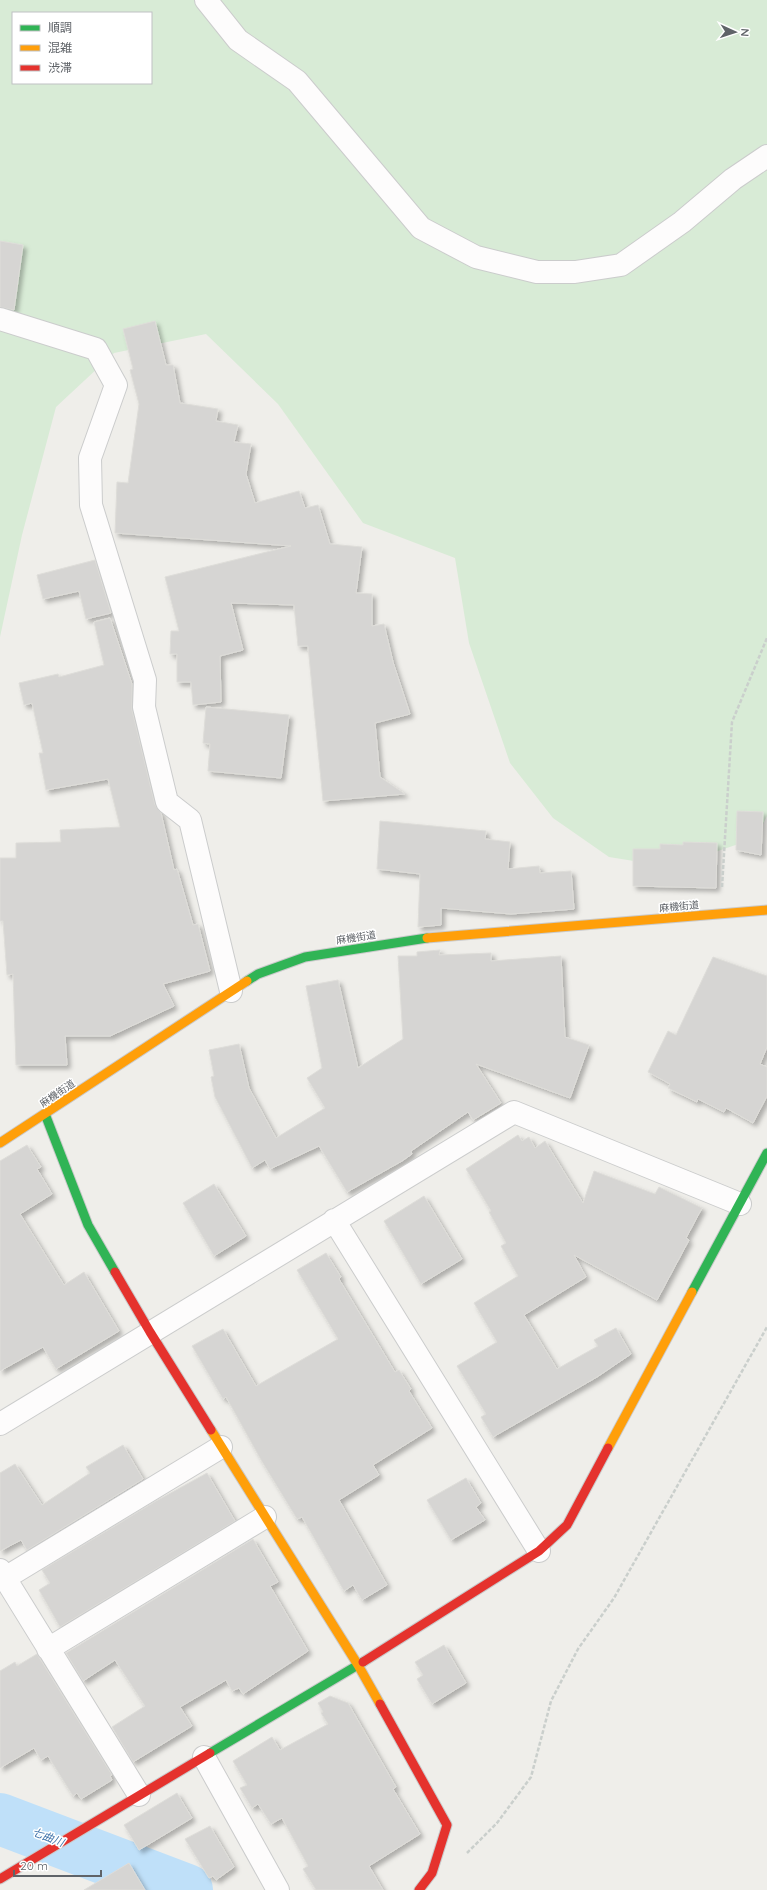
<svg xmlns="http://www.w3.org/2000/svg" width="767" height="1890" viewBox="0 0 767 1890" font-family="Quicksand,'Noto Sans JP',sans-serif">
<defs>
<filter id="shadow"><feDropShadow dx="3.5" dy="3.5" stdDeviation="2" flood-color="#0004"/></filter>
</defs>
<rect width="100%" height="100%" fill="#efeeea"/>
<path fill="#d8ebd6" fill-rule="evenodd" d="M0,0H767V816L756,838L671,867L609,857L553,818L510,763L469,643L455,558L363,523L278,404L206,334L114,353L56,407L22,535L0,637ZM13,13H151V83H13Z"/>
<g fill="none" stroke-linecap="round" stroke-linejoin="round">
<path stroke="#bfe0f9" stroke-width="52" d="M0,1819L187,1890"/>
</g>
<path fill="#d6d5d3" stroke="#deddd9" filter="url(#shadow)" d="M0,241L23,245L14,310L0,307Z
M155,321L166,365H173L180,403L218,409L216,421L238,425L234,442L251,444L246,474L255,503L299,491L305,508L318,505L330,544L362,547L356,593L372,594V626L384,624L393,662L410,714L375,723L380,777L405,794L323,801L308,646H298L294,605L231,603L243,650L220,656L221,702L193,705L191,682H177V654H170L171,631H179L165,577L291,546L115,533L117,482L128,483L139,404L130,370L133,369L123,329Z
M95,560L111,613L86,619L79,591L43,599L37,575Z
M110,618L132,684V710L155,805L161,813L174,870L177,869L193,925L198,924L210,971L163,984L174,1006L110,1036H65L67,1065H16L13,974L7,975L3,921H0V858H16V843L61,842L60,830L120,827L108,779L46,790L39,753H43L32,703L24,705L19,683L58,674L59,677L104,665L94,622Z
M206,707L289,715L281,778L208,771L210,744L203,743Z
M737,811L763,812L761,855L736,850Z
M380,821L486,831L485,839L510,842L508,869L539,866L540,873L571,871L574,909L511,914L441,908V925L418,927L420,874L377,869Z
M683,842L717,843L716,888L633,886V849H660V844L683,845Z
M440,950L439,955L491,953V961L561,956L565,1037L589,1045L570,1098L476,1064L501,1103L473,1120L468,1112L411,1151L412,1154L402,1161L347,1192L319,1146L270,1169L265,1160L252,1168L215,1097L211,1077L214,1076L209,1050L239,1044L249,1088L276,1138L325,1108L307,1078L322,1068L306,986L338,980L358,1068L403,1039L398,956H417V952Z
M713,957L767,976V1047L760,1064L767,1067V1096L753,1123L726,1108L724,1112L698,1099L697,1102L668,1088L670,1084L648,1072L668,1031L676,1035Z
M518,1135L522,1141L529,1137L535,1148L545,1141L583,1203L594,1171L655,1194L659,1187L702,1208L686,1238L689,1240L657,1300L574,1255L586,1277L524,1315L557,1369L598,1346L594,1340L616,1328L631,1354L597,1377L493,1437L481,1417L486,1414L457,1366L497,1342L474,1303L518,1276L501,1246L506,1243L489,1212L491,1211L466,1169Z
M27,1145L41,1167L37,1169L52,1194L20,1214L64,1285L84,1272L119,1331L56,1369L43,1347L0,1371V1161Z
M214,1184L246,1236L214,1256L183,1203Z
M424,1196L462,1259L421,1284L384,1221Z
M326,1253L341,1277L339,1279L395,1372L399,1370L411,1389L409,1391L432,1428L373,1465L379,1475L339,1500L387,1585L362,1600L353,1585L344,1591L302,1517L297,1519L261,1460L226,1397L223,1399L192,1346L223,1329L256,1386L338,1339L297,1270Z
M123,1445L143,1479L27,1550L21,1540L0,1551V1473L15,1464L42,1505L90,1473L86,1467Z
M207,1473L235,1521L60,1627L39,1590L50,1583L42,1570L156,1501Z
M466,1478L481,1503L476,1507L485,1520L451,1540L427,1500Z
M253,1539L278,1582L270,1586L308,1651L243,1694L239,1688L232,1691L226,1680L180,1707L192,1726L133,1762L112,1727L145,1706L115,1660L83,1681L66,1653Z
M444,1645L466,1683L432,1704L417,1679L423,1675L415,1662Z
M37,1654L112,1775L110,1776L112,1780L81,1799L77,1793L73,1796L48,1756L41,1760L34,1748L0,1768V1671L15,1662L17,1666Z
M330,1696L348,1703L396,1787L393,1789L420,1834L369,1866L383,1890H316L303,1869L308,1866L282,1818L271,1824L258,1804L252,1808L240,1788L247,1785L233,1761L272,1737L280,1750L328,1724L321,1713L323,1712L318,1703Z
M177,1793L192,1818L139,1850L124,1825Z
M210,1826L234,1867L216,1880L213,1876L209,1878L185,1839Z
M129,1863L145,1890H84Z"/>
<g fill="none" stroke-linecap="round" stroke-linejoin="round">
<g stroke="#cbcccc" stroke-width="24">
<path id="street" d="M206,0L238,40L297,81L421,228L476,257L537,272H575L621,265L682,222L733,179L767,156
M0,319L96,349L116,385L90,458L91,505L145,680L144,707L167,802L190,820L231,991
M334,1220L539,1551
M0,1424L514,1112L740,1204
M0,1570L139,1795
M5,1578L221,1447
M48,1649L265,1517
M204,1757L278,1890"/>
</g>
<g stroke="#cacacb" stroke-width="11">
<path id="fast" d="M247,981L258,974L305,957L427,938
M45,1114L88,1225L115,1272
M692,1292L767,1153
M210,1753L363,1662"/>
</g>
<g stroke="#cacacb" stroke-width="11">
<path id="slow" d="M427,938L767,910
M0,1143L247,981
M211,1430L358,1665L380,1704
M608,1448L692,1292"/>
</g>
<g stroke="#cacacb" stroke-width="11">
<path id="jam" d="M115,1272L150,1332L211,1430
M363,1662L539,1551L567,1525L608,1448
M380,1704L447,1825L432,1873L419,1890
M0,1879L210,1753"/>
</g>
<path stroke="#cacfcc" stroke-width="2.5" stroke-dasharray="4 2" stroke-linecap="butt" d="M722,887L732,722L767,638
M467,1853L497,1823L531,1777L551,1701L578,1649L614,1598L767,1327"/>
<use href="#street" stroke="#fdfcfc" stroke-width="22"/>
<use href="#fast" stroke="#30b455" stroke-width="9"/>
<use href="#slow" stroke="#ff9f0a" stroke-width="9"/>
<use href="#jam" stroke="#e5322d" stroke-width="9"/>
</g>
<g text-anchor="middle" stroke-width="3" stroke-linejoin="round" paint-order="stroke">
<g font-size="10" fill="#5f6368" stroke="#fff">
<text transform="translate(679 906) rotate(-5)" y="4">麻機街道</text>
<text transform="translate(356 937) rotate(-9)" y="4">麻機街道</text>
<text transform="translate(57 1093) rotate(-34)" y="4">麻機街道</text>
</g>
<g font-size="11" font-style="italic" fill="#4174aa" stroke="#fff">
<text transform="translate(48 1837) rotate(21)" y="4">七曲川</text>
</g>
</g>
<rect x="12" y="12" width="140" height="72" fill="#ffffff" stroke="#bfc1c3"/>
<rect x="20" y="25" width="20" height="6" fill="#30b455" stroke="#bfc1c3"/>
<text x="48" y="32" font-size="12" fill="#5f6368">順調</text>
<rect x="20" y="45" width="20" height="6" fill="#ff9f0a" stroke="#bfc1c3"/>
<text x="48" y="52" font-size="12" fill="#5f6368">混雑</text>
<rect x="20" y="65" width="20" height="6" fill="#e5322d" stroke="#bfc1c3"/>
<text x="48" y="72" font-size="12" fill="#5f6368">渋滞</text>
<g transform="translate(735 32) rotate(93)" stroke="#ffffff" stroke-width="3" paint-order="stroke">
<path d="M0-3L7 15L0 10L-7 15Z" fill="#5f6368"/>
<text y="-6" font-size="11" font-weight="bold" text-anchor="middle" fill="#5f6368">N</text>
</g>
<path d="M14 1870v6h87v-6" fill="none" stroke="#5f6368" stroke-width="2"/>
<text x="20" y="1870" font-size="12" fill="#5f6368" stroke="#ffffff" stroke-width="3" paint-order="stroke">20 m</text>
</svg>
